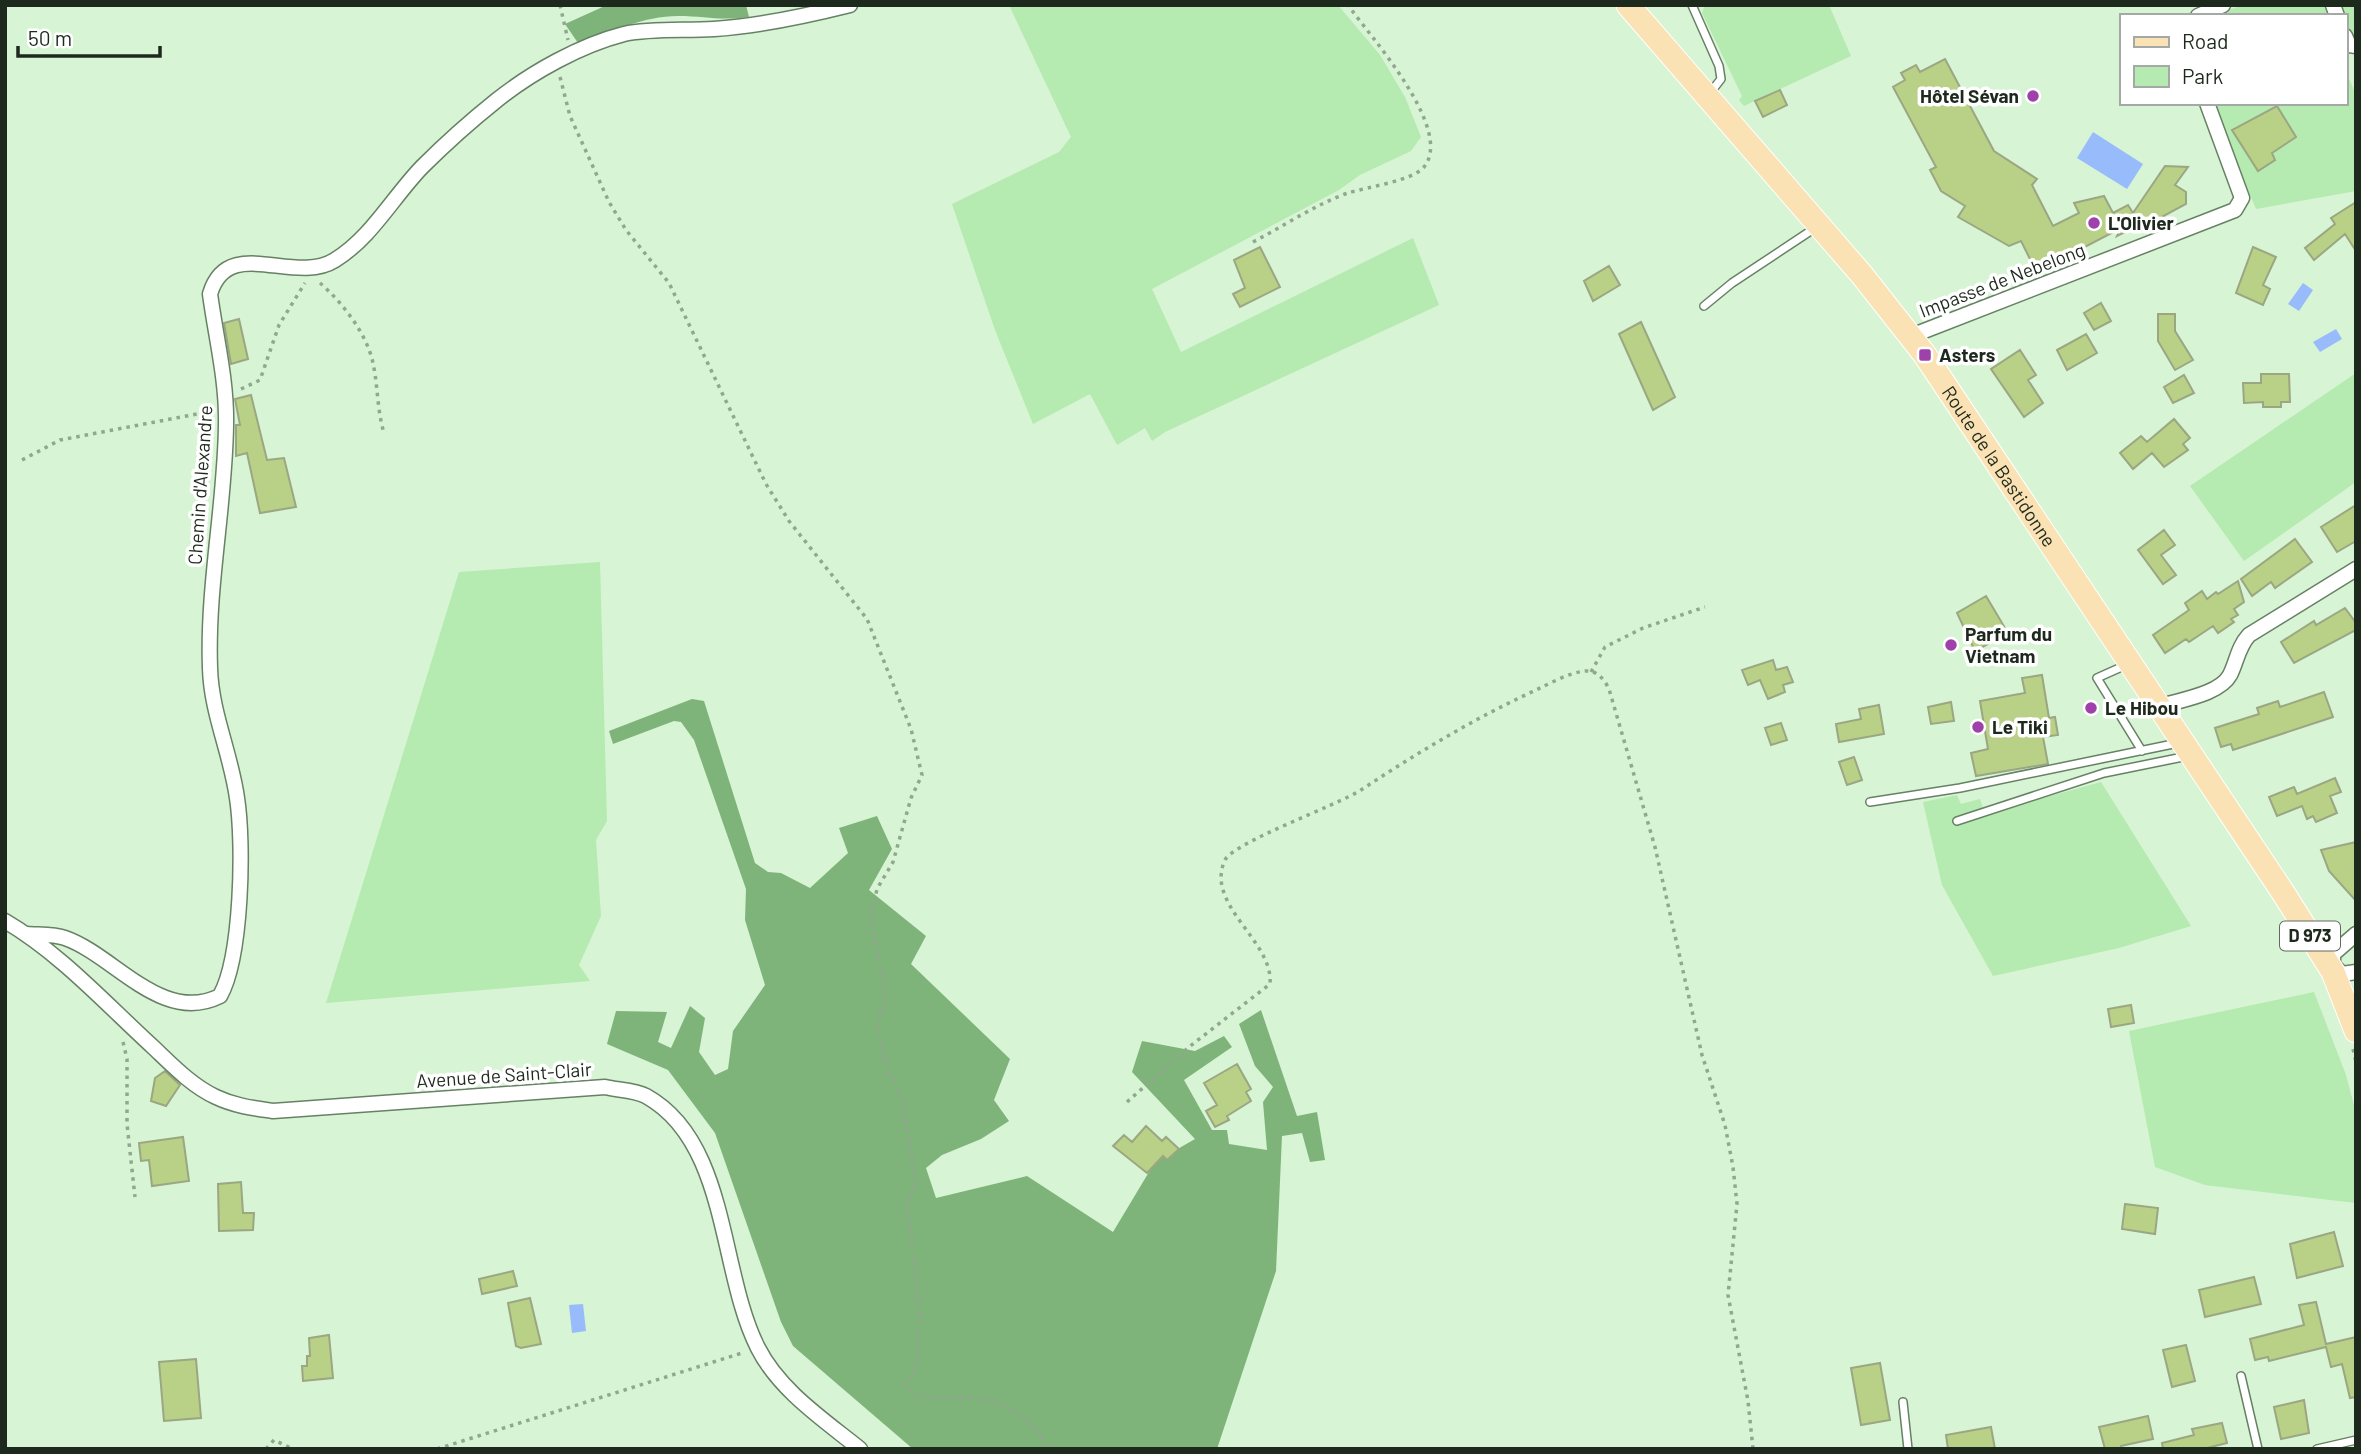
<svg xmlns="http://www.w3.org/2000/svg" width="2361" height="1454" viewBox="0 0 2361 1454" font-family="Barlow,sans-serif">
<rect width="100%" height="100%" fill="#d7f4d4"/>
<path fill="#b5eab0" d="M1009,5H1338L1380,55L1405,97L1421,137L1411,151L1360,175L1339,190L1152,289L1181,352L1413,238L1439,305L1165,432L1152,441L1145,428L1117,445L1090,394L1033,424L995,330L952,204L1059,152L1071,137Z
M1705,5H1829L1851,56L1744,106L1739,100L1742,96L1702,13Z
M2242,5H2327L2331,16H2214Z
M2338,5H2356V40L2349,33L2345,16H2342Z
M2345,69L2356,95V191L2256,209L2212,103H2345Z
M2356,373V482L2244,561L2190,486Z
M600,562L607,821L596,840L601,916L579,965L590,981L326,1003L459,572Z
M2101,782L2191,926L2119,948L1993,976L1942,885L1923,802L1957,795L1961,804L1980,799L1985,814Z
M2314,992L2346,1075L2356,1113V1203L2205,1185L2155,1167L2129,1031Z"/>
<path fill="#7eb47a" d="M607,5H746L749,17C719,21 706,16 678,16C644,16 610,32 578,43L565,24Z
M692,699L704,701L755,863L768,872L781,873L810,888L848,853L839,828L877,816L892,849L869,890L926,936L911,964L1010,1059L994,1100L1009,1121L981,1139L942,1155L926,1168L936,1198L1027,1176L1113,1232L1155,1162L1195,1139L1132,1072L1142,1041L1195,1051L1224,1036L1232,1047L1184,1080L1212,1130H1227L1229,1144L1267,1150L1263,1102L1273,1087L1255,1066L1239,1024L1261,1010L1297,1116L1317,1112L1325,1160L1310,1162L1302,1133L1282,1136L1276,1271L1217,1449H913L793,1346L781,1322L715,1133L668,1070L607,1044L616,1011L667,1012L658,1042L671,1048L690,1006L705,1018L699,1052L715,1075L728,1069L733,1031L765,985L745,920L746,889L694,740L681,722L674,721L613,744L609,731Z"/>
<path fill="#98bbfc" d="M2093,132L2143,164L2127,189L2077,158Z
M2303,283L2313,290L2299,311L2288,304Z
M2336,329L2342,339L2320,352L2313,342Z
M583,1304L586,1331L572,1333L569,1305Z"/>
<path fill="#b9d087" stroke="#9ba683" stroke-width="2" d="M1945,59L1994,151L2037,179L2032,185L2053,226L2079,213L2074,203L2104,196L2113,213L2128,205L2133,213L2165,166L2188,167L2175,185L2186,192V204L2147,225L2145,222L2117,236L2121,228L2081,249L2079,246L2035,269L2021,241L2009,246L1958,217L1965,206L1941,191L1930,170L1936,167L1893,87L1905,80L1901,73L1916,65L1920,72Z
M1780,90L1787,105L1763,117L1755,101Z
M2277,106L2296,137L2272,153L2275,160L2258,171L2232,130Z
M2356,202V251L2345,234L2314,260L2305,248L2335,224L2331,218Z
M1260,247L1280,287L1240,307L1233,294L1245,288L1234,260Z
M2253,247L2276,257L2263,285L2270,289L2263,305L2236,293Z
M1609,266L1620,285L1593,301L1584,281Z
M2101,303L2111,321L2094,330L2084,313Z
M2158,314H2175V331L2193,360L2175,370L2158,341Z
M239,319L248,359L231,364L224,323Z
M1641,322L1675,397L1653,410L1619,334Z
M2086,334L2097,353L2067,370L2057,350Z
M2020,350L2036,375L2028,380L2043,403L2024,417L1991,369Z
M2261,374H2289L2290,402H2281V407H2263V402L2244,403L2243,383H2261Z
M2184,375L2194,393L2173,403L2164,387Z
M251,395L267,460L284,458L296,507L260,513L247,453L236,456V425H240L235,399Z
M2174,419L2190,438L2183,444L2188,450L2164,467L2152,453L2133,469L2120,453L2141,436L2147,442Z
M2356,505V541L2337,552L2321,527Z
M2164,530L2175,545L2161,555L2176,575L2163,584L2138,550Z
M2295,539L2312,562L2275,588L2271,582L2252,596L2241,579Z
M2238,581L2244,602L2234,609L2238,615L2231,619L2234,622L2218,633L2213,626L2189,642L2186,639L2165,653L2153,635L2189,610L2185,603L2202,591L2207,599L2216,592L2218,594Z
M1986,596L2008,633L1975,651L1957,613Z
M2345,608L2356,623V630L2294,663L2281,642L2314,621L2316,625Z
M1773,660L1776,670L1787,667L1793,682L1783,685L1785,692L1768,699L1760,680L1748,685L1742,670Z
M2042,675L2049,718L2055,717L2058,735L2043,737L2048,764L1976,776L1971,753L1988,749L1980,701L2025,693L2022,678Z
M2324,692L2333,717L2233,750L2231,744L2221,747L2215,728L2259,714L2257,708L2278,701L2280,707Z
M1951,702L1954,721L1931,724L1928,707Z
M1879,705L1884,734L1839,742L1836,724L1861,719L1859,709Z
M1781,723L1787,740L1771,745L1765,728Z
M1854,757L1862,780L1847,785L1839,762Z
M2335,778L2341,792L2330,796L2337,813L2316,822L2313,816L2307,819L2302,806L2277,816L2269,797L2294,787L2297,794Z
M2356,842V901L2329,871L2321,850Z
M2131,1005L2134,1023L2111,1027L2108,1009Z
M1237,1064L1251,1089L1246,1092L1251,1101L1227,1116L1229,1120L1215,1127L1206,1111L1217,1105L1204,1083Z
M165,1071L180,1085L166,1106L151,1101L155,1078Z
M1146,1126L1162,1141L1166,1137L1179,1149L1167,1160L1163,1156L1147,1173L1113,1146L1124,1135L1132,1142Z
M183,1137L189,1181L152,1186L149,1160L141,1161L139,1143Z
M241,1182L243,1213H254L253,1230L219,1231L218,1184Z
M2125,1204L2158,1208L2155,1234L2122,1229Z
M2334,1232L2343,1266L2297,1278L2290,1244Z
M513,1271L517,1286L482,1294L479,1279Z
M2254,1277L2261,1304L2205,1317L2199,1290Z
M530,1298L541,1344L521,1348L516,1346L508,1303Z
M2316,1302L2326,1344L2356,1337V1397L2350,1398L2342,1364L2331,1367L2326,1347L2269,1361L2268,1357L2255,1360L2250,1339L2304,1325L2299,1305Z
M329,1335L333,1378L303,1381L302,1366H307V1356H310L309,1338Z
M2186,1345L2195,1381L2172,1387L2163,1350Z
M196,1359L201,1418L164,1421L159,1362Z
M1880,1363L1890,1420L1861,1425L1851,1368Z
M2304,1400L2309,1433L2281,1439L2274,1407Z
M2148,1416L2153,1439L2121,1446L2122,1449H2105L2099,1427Z
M2222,1423L2227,1443L2203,1449H2163L2162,1443L2194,1435L2192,1429Z
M1991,1427L1995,1449H1948L1946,1435Z"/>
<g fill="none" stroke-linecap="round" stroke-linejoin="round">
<g stroke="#678165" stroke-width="10">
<path id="service" d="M1692,5L1719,66L1721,79L1710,93
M1704,306L1732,283L1815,228
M2126,665L2097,678L2142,751
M1870,802L1960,788L2178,743
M1957,821L2104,773L2188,756
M2241,1376L2258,1449
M1903,1402L1908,1449
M2317,1449L2356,1440"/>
</g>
<g stroke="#678165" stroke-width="17">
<path id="minor" d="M2333,5L2337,16
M2198,16L2223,5
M2345,36L2349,45L2356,46
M1911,336L2235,210L2242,198L2207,103
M2158,707C2178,700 2219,695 2230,675C2237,661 2238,647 2249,635L2356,569
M5,921C61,954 105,1003 153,1047C172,1065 192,1086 216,1097C235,1106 253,1108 273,1111L605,1087C617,1090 635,1090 646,1096C729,1142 719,1272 758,1348C779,1390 824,1420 860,1449
M27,934C39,935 54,934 65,938C114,955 162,1025 220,996C242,957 244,843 237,798C231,754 211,712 210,668C207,586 225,507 226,425C227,381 216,338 210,294C228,234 294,286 335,260C371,238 393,197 422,167C445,144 472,120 497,100C532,72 581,45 624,34C653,28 685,31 714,29C760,26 806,16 850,5
M2332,964L2342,974L2356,972
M2333,970V954L2356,934"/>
</g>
<g stroke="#fff" stroke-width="25">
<g id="primary">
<path id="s1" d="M1628,5L1862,275L1925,355L2284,894L2333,972L2356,1031"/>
</g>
</g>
<path stroke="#91a78f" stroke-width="3.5" stroke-dasharray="3.5 5" stroke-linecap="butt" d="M560,5L568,40
M560,77L570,116L609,202L626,230L669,283L766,484L789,521L867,619L911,729L922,775L911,798L893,862L877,889L871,916L886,999L877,1024L888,1069L902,1098L916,1180L907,1206L920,1313L916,1369L904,1384C920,1403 938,1396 960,1397C1002,1399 1027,1412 1048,1449
M1253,242C1284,226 1316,204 1348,193C1367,187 1412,181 1424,167C1455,129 1368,34 1348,5
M320,283C342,302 367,334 373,363C378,386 377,410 384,433
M241,389L260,380L279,325L305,283
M22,460L60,440L197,414L210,407
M1591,672L1605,647L1643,628L1705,607
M123,1042L127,1059V1124L135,1197
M2353,1049L2356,1062
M1127,1102L1189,1047L1270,984C1274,941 1204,905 1225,860C1234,842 1336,806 1361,790C1417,753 1475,718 1536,690C1551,683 1568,673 1585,671C1597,670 1604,679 1609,689L1655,847L1702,1055L1725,1125L1733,1167L1737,1204L1728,1295L1748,1401L1753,1449
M266,1449L274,1440L293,1449
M437,1449L742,1353"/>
<use href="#service" stroke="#fff" stroke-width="7"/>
<use href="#minor" stroke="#fff" stroke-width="14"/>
<use href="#primary" stroke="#fae2b5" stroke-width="23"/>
</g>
<g fill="#9e41ab" stroke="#fff" stroke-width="2.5">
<circle cx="2033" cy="96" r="7"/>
<circle cx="2094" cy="223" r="7"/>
<rect x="1918" y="348" width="14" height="14" rx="3.5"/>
<circle cx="1951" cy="645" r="7"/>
<circle cx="2091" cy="708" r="7"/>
<circle cx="1978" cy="727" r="7"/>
</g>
<g text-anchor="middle" stroke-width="7" stroke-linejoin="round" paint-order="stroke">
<rect fill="#fff" stroke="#626961" stroke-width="2" x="2280" y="921.5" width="60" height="29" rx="5"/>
<g font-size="18" font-weight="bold" fill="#1e291d">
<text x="2310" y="942">D 973</text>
</g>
<g font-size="19" font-weight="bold" fill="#1e291d" stroke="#fff" text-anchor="start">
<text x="2019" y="103" text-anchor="end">Hôtel Sévan</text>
<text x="2108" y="230">L'Olivier</text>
<text x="1939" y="362">Asters</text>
<text x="1965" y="641">Parfum du<tspan x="1965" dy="22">Vietnam</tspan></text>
<text x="2105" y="715">Le Hibou</text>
<text x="1992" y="734">Le Tiki</text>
</g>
<g font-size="19" fill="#1e291d" stroke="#fff">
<text transform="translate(2002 280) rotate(-21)" y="7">Impasse de Nebelong</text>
<text dy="7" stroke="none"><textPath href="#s1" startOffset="593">Route de la Bastidonne</textPath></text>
<text transform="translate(200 485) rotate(-86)" y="7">Chemin d'Alexandre</text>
<text transform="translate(504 1075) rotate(-4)" y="7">Avenue de Saint-Clair</text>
</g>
</g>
<rect width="2361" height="1454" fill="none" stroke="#1e291d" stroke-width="14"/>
<rect x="2120" y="14" width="228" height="91" fill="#ffffff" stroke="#a5a9a5" stroke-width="2"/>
<rect x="2134" y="37" width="35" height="10" fill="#fae2b5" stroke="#a5a9a5" stroke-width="2"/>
<text x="2182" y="49" font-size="21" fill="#1e291d">Road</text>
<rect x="2134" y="66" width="35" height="21" fill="#b5eab0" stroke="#a5a9a5" stroke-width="2"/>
<text x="2182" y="84" font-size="21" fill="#1e291d">Park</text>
<path d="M18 46v10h142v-10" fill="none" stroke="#1e291d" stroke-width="3.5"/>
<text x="28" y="46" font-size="21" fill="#1e291d" stroke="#ffffff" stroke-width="5" paint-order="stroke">50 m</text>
</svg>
